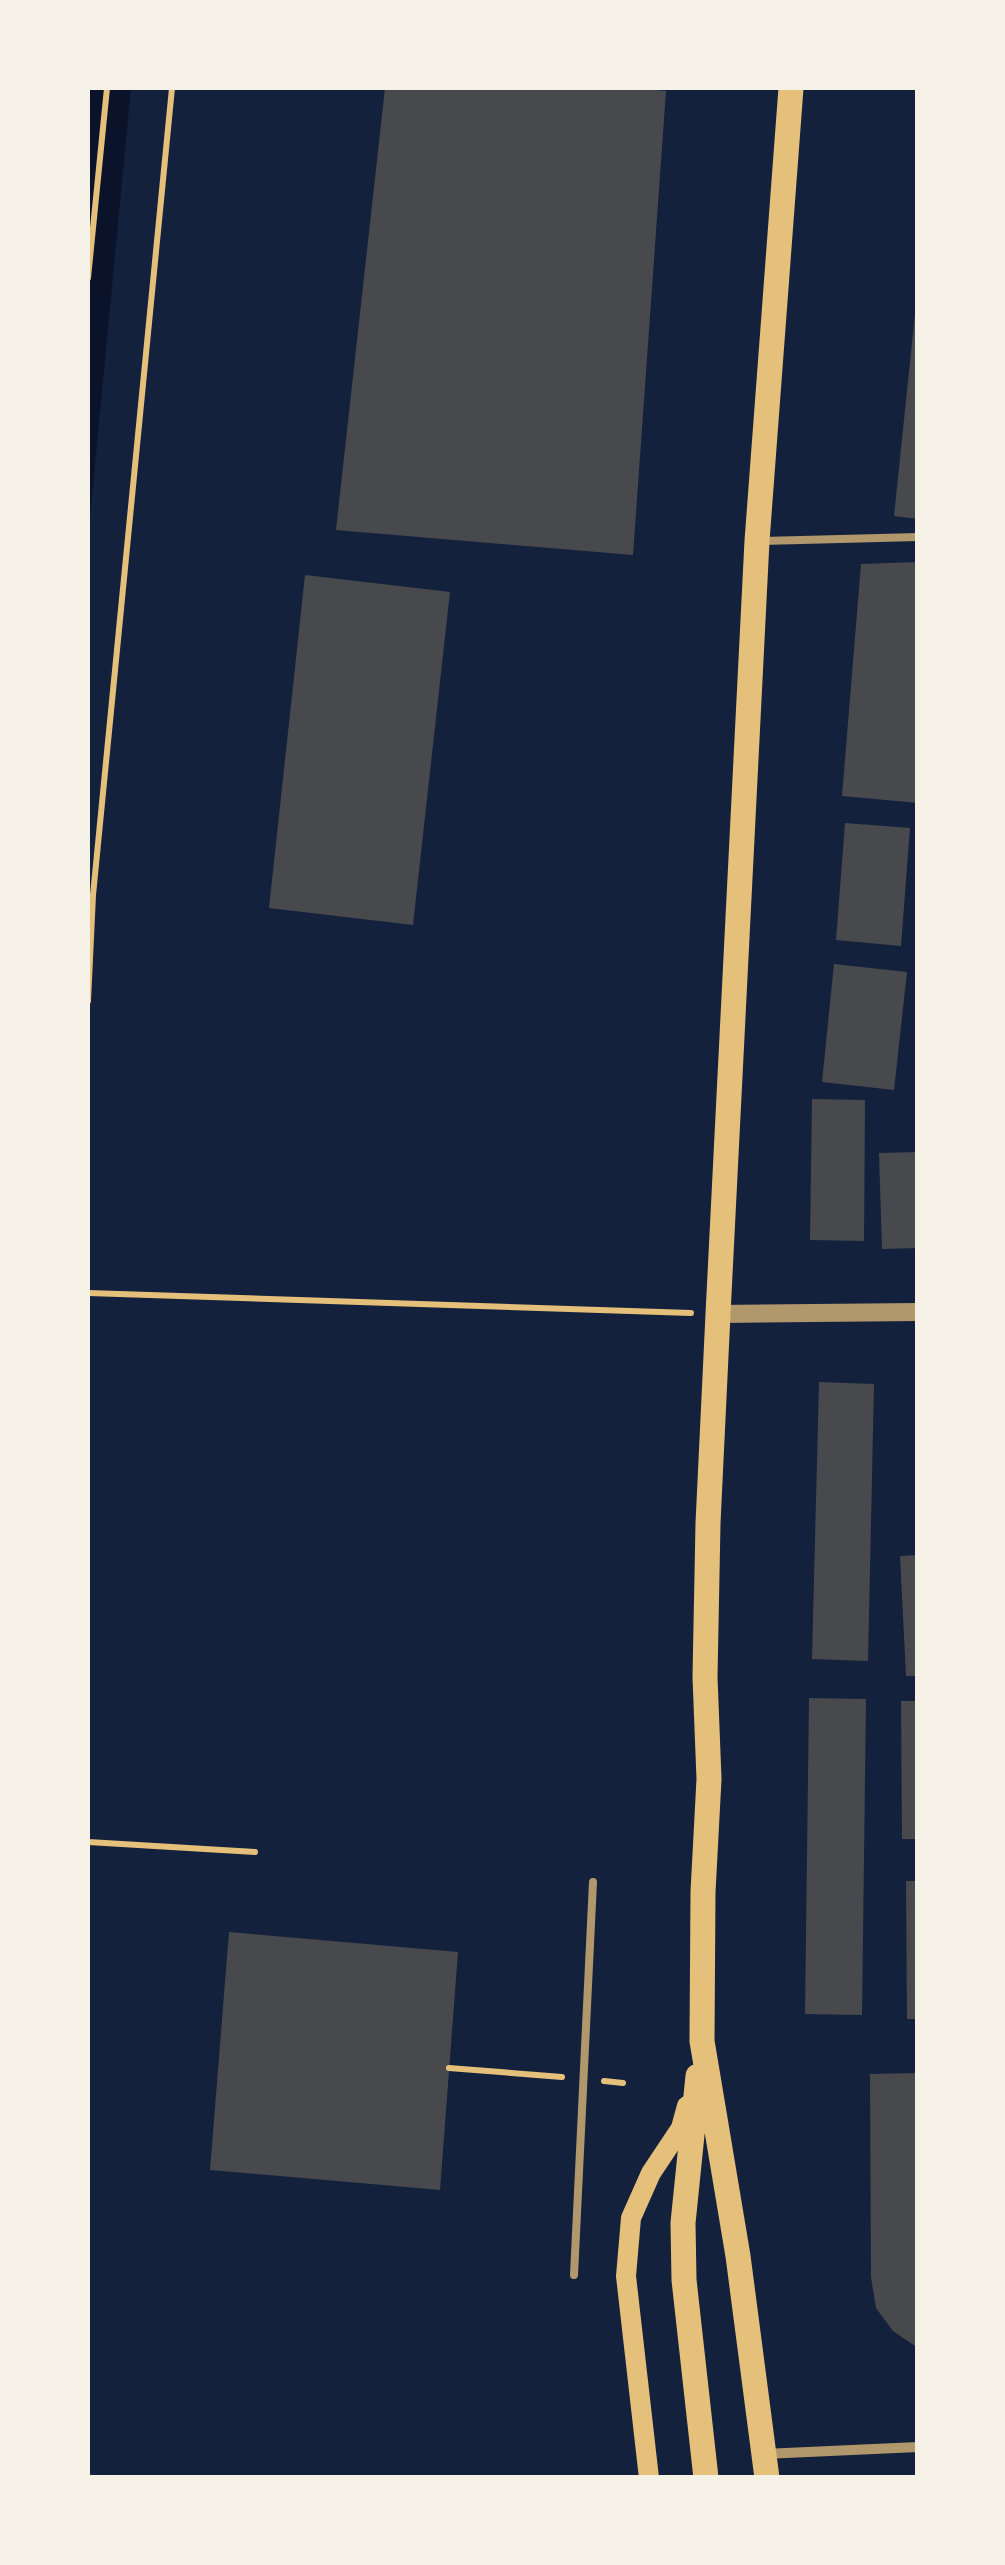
<svg xmlns="http://www.w3.org/2000/svg" width="1005" height="2565" viewBox="0 0 1005 2565" font-family="Jost,sans-serif">
<rect width="100%" height="100%" fill="#14213d"/>
<path fill="#0b132b" d="M88,88H131L88,538Z"/>
<path fill="#48494c" d="M385,88H631L666,91L633,555L336,530Z
M915,314L918,315V519L894,516Z
M918,562V803L842,796L861,564Z
M305,575L450,592L413,925L269,908Z
M845,823L910,828L901,946L836,940Z
M834,964L907,972L894,1090L822,1082Z
M812,1099L865,1100L864,1241L810,1240Z
M918,1152V1248L882,1249L879,1153Z
M819,1382L874,1384L868,1661L812,1659Z
M918,1555V1676H906L900,1556Z
M809,1698L866,1699L862,2015L805,2014Z
M901,1701H918V1839H902Z
M906,1881H918V2019H907Z
M229,1932L458,1952L440,2190L210,2170Z
M918,2073V2348L893,2331L876,2308L871,2277L870,2074Z"/>
<g fill="none" stroke-linecap="round" stroke-linejoin="round">
<path stroke="#e5c07b" stroke-width="6" d="M88,278L107,88
M88,1001L93,895L172,88
M88,1293L691,1313
M88,1842L255,1852
M449,2068L562,2077
M604,2081L623,2083"/>
<path stroke="#b1986c" stroke-width="8" d="M761,541L918,537
M574,2275L593,1882"/>
<path stroke="#b1986c" stroke-width="10" d="M764,2454L918,2447"/>
<path stroke="#b1986c" stroke-width="18" d="M718,1314L918,1312"/>
<path stroke="#e5c07b" stroke-width="20" d="M649,2478L626,2276L631,2218L651,2173L681,2128L687,2106"/>
<path stroke="#e5c07b" stroke-width="25" d="M698,2076L683,2223L684,2280L706,2478
M767,2478L738,2256L702,2041L703,1892L709,1779L705,1677L708,1523L718,1314L757,541L791,88"/>
</g>
<rect width="1005" height="2565" fill="none" stroke="#f6f1e7" stroke-width="180"/>
</svg>
